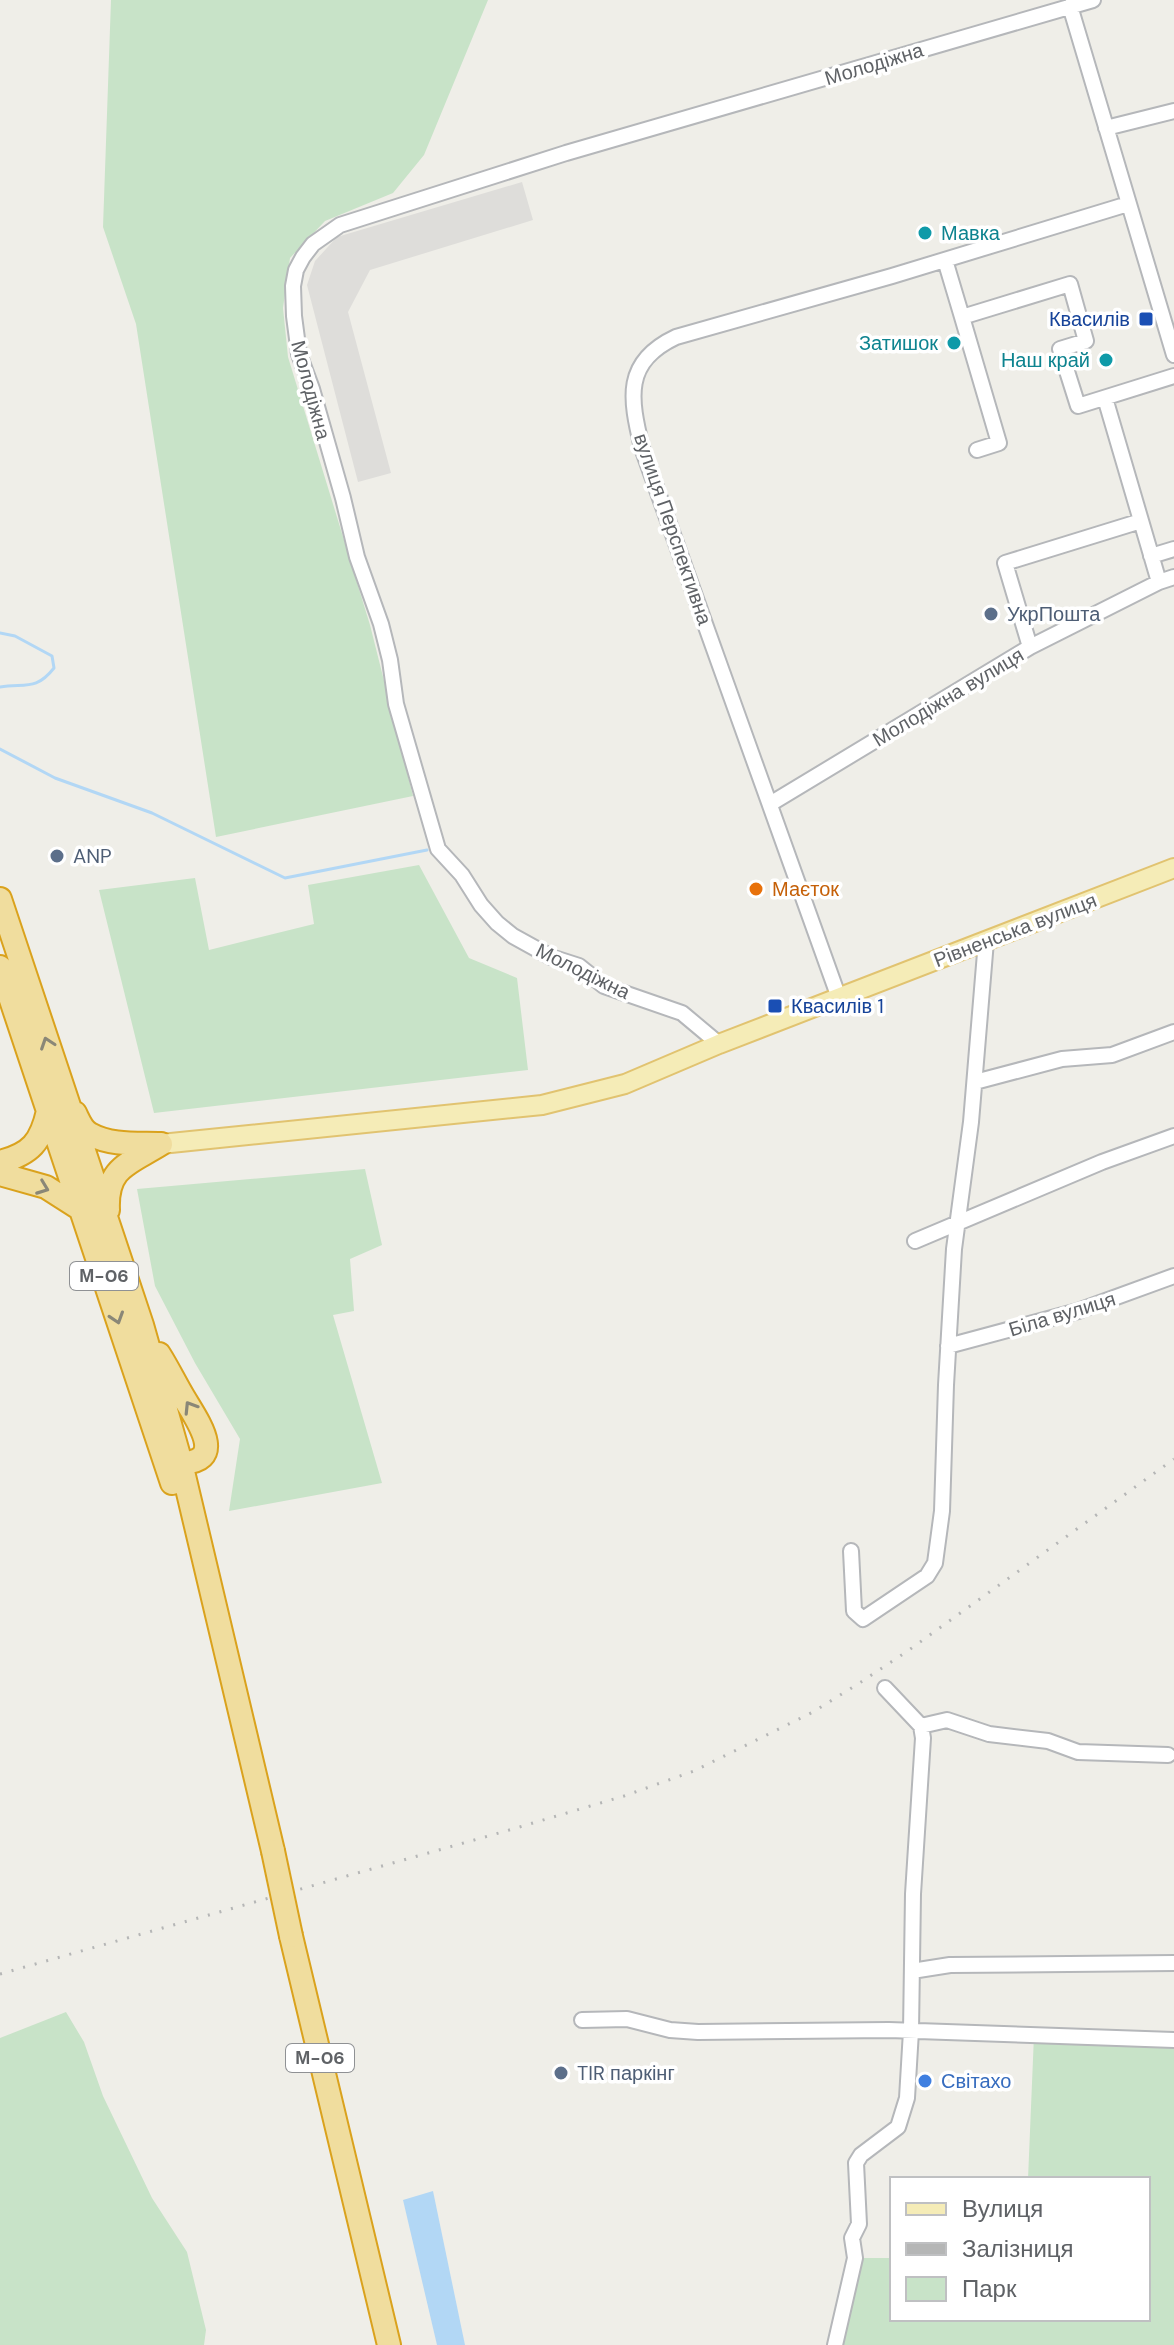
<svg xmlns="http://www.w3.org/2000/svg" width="1174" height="2345" viewBox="0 0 1174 2345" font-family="'DM Sans',sans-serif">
<rect width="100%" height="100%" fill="#efeee8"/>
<path fill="#deddda" d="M522,182L533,220L370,270L348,312L391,473L358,482L307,285L315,261L337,237Z"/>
<path fill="#c8e3c8" d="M111,0H488L424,155L393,193L325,221L290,258L283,308L288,357L370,625L413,796L216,837L136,324L103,227Z
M419,865L469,958L517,978L528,1070L154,1113L99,890L195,878L209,950L314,924L308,885Z
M365,1169L382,1245L350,1259L354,1311L333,1315L382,1483L229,1511L240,1439L195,1363L155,1286L137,1189Z
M66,2012L84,2042L103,2096L152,2198L187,2252L206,2330L204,2345H0V2038Z
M1034,2035L1174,2040V2345H835L855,2258H892V2319H1148V2179H1028Z"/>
<path fill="#b2d7f5" d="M433,2191L465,2345H437L403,2200Z"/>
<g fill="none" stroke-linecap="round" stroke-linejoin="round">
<path stroke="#b2d7f5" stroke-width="3" d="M0,633L15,636L52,656L54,668C36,691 25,683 0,687
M0,749L55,778L152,813L285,878L427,850"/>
<g stroke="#b5b7ba" stroke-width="18">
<path id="minor" d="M1070,6L1174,355
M1106,128L1174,111
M945,260L962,317L1070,284L1086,341L1060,349L1078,406L1174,376
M962,317L999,443L977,450
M1105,398L1159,582
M1151,556L1174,549
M1030,647L1005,563L1141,521
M770,804L1030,647L1159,582L1174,577
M839,998L642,448C630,398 623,362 676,337L892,276L1128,204
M719,1044L682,1013L604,986L579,966L551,957L513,936L497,923L481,905L462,875L438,849L396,704L390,660L381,624L357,557L343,498L312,389L299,354L294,316L293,286L296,270L303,257L313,244L340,225L566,153L1093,0
M975,1082L1062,1059L1112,1055L1174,1032
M915,1241L1102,1162L1174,1136
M948,1346L1078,1311L1174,1276
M851,1551L854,1611L863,1619L927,1576L935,1563L942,1511L946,1385L954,1249L971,1122L986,941
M921,1726L947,1720L989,1734L1048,1741L1078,1752L1168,1755
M912,1971L950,1965L1174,1963
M582,2020L627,2019L670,2030L698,2032L889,2030L1174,2040
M835,2345L855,2258L852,2238L859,2224L856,2163L861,2155L898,2127L907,2098L911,2031L913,1894L923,1738L921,1726L885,1688"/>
</g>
<g stroke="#e1c370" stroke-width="22">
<path id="major" d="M161,1144L542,1105L625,1084L719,1044L1174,868"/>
</g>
<g stroke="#daa21d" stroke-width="26">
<path id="highway" d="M0,899L142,1325L181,1463L273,1851
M0,967L172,1483
M75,1113C79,1121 82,1130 90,1134C111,1146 139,1143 161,1144
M0,1162C31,1154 41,1142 48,1111
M0,1174L46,1187L82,1210
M108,1210C106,1167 129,1164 161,1144
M159,1354C168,1368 175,1383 184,1398C197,1420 228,1462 181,1463L170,1454
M291,1936L389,2345"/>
</g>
<use href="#minor" stroke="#fff" stroke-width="14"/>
<use href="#major" stroke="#f5ecb7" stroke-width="18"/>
<use href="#highway" stroke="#f0dd9e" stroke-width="22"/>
<path stroke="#b5b6b6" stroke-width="3" stroke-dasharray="2 10" stroke-linecap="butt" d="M0,1974L506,1831L624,1796L694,1771L813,1712L861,1682L909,1650L1174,1459"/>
<g stroke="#daa21d" stroke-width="26" stroke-linecap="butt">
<path id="highway-bridge" d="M273,1851L291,1936"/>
</g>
<use href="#highway-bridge" stroke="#f0dd9e" stroke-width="22"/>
</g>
<defs><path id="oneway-chevron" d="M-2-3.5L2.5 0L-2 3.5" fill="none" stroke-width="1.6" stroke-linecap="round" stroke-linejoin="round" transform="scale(2)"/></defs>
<g stroke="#8a8777">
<use href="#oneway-chevron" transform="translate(47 1043) rotate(-109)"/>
<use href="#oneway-chevron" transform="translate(43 1188) rotate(21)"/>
<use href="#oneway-chevron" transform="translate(117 1318) rotate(72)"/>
<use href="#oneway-chevron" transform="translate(190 1407) rotate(-122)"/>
</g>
<g fill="#0f9aa8" stroke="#fff" stroke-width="3">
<circle cx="925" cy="233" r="8"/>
<circle cx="954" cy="343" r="8"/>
<circle cx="1106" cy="360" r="8"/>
</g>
<g fill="#1a4fb4" stroke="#fff" stroke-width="3">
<rect x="1138" y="311" width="16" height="16" rx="4"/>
<rect x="767" y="998" width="16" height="16" rx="4"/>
</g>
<g fill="#5c6f8a" stroke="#fff" stroke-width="3">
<circle cx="991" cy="614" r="8"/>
<circle cx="57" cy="856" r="8"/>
<circle cx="561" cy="2073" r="8"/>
</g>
<circle fill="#e8710a" stroke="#fff" stroke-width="3" cx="756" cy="889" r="8"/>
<circle fill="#3f7fe0" stroke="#fff" stroke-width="3" cx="925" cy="2081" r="8"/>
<g text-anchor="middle" stroke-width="7" stroke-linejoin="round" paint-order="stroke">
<g fill="#fff" stroke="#8f9194" stroke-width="2">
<rect x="70" y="1262" width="68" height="28" rx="6"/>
<rect x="286" y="2044" width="68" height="28" rx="6"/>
</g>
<g font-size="18" font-weight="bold" fill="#5f6266">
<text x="104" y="1282">М-06</text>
<text x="320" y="2064">М-06</text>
</g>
<g font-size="20" fill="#5f6266" stroke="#fff">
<text transform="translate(874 64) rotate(-17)" y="7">Молодіжна</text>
<text transform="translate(311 390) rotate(75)" y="7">Молодіжна</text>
<text transform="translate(673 529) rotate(71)" y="7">вулиця Перспективна</text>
<text transform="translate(948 697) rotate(-31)" y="7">Молодіжна вулиця</text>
<text transform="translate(1015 930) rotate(-21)" y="7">Рівненська вулиця</text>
<text transform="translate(583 971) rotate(26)" y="7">Молодіжна</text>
<text transform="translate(1062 1314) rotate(-17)" y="7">Біла вулиця</text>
</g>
<g font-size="20" fill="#0d838f" stroke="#fff" text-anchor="end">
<text x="941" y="240" text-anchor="start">Мавка</text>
<text x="938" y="350">Затишок</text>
<text x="1090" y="367">Наш край</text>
</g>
<g font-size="20" fill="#164399" stroke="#fff" text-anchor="end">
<text x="1130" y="326">Квасилів</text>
<text x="791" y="1013" text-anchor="start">Квасилів 1</text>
</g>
<g font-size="20" fill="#4e5e75" stroke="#fff" text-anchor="start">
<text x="1007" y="621">УкрПошта</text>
<text x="73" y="863">ANP</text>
<text x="577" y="2080">TIR паркінг</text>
</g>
<g font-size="20" fill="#c56008" stroke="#fff" text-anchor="start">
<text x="772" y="896">Маєток</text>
</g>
<g font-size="20" fill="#366cbe" stroke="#fff" text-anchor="start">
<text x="941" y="2088">Світахо</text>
</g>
</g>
<rect x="890" y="2177" width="260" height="144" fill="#ffffff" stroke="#bfc0c2" stroke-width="2"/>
<rect x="906" y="2203" width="40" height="12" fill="#f5ecb7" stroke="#bfc0c2" stroke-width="2"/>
<text x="962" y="2217" font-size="24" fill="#5f6266">Вулиця</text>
<rect x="906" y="2243" width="40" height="12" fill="#b5b6b6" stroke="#bfc0c2" stroke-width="2"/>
<text x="962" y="2257" font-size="24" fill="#5f6266">Залізниця</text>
<rect x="906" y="2277" width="40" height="24" fill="#c8e3c8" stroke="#bfc0c2" stroke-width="2"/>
<text x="962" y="2297" font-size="24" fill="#5f6266">Парк</text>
</svg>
